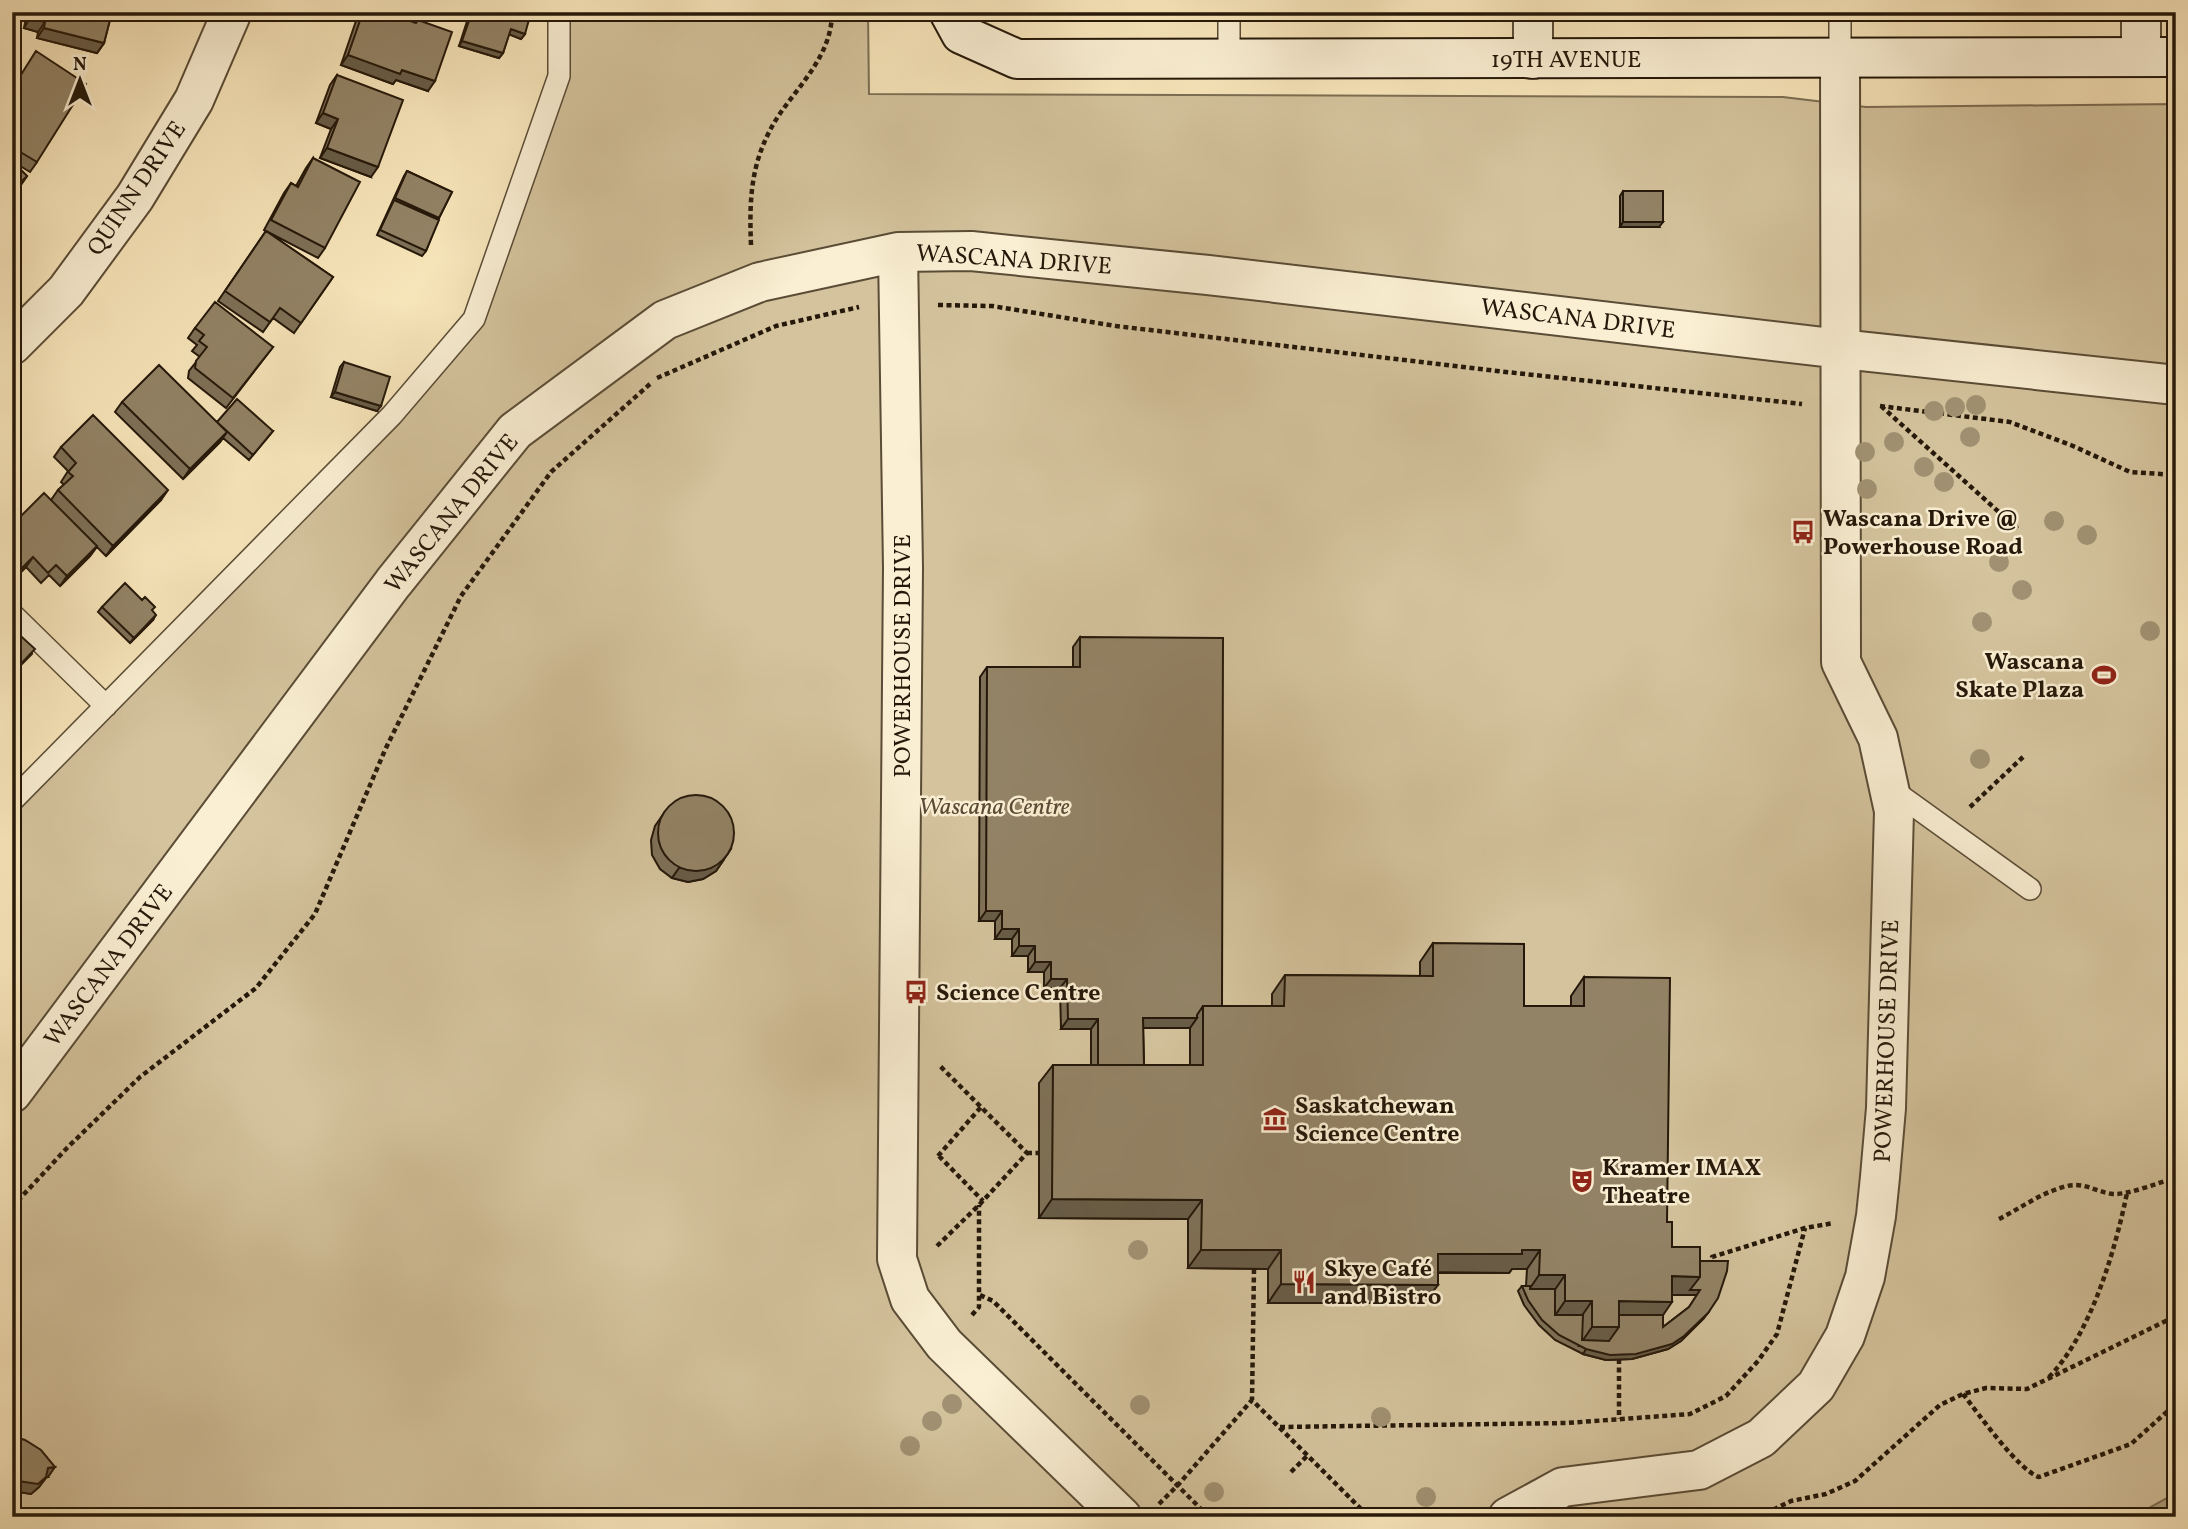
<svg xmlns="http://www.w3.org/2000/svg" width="2188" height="1529" viewBox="0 0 2188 1529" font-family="Vollkorn,serif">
<rect width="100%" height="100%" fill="#f8e6bb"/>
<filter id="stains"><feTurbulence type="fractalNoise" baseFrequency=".00286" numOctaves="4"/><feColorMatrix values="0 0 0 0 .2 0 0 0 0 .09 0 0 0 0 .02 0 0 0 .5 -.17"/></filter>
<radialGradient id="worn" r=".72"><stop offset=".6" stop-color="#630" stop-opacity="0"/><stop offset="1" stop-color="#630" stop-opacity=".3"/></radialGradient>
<path fill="#d4c39d" stroke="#7c6e54" stroke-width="2" d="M559,12H868L869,94L1783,97L1866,107L2176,104V1517H12V801L474,319L559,76Z"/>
<path fill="#b0a07f" stroke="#786a50" stroke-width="2" d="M2176,1493V1517H2133Z"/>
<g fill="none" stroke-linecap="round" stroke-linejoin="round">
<g stroke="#5a4c36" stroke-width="24">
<path id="lane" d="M1840,12V59
M1229,59V12
M12,614L106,706
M1891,789L2030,889
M12,801L392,415L474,319L559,76V12"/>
</g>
<g stroke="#5a4c36" stroke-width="42">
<path id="street" d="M2141,57V12
M1533,59V12
M898,252L903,568L897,1259L910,1299L944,1344L1122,1517
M12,345L66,291L135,197L194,100L232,12
M12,1093L393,583L515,431L665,320L760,282L898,252L971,251L1208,275L1841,349L2176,385
M1508,1517L1563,1487L1699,1470L1761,1438L1816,1386L1845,1336L1865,1277L1876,1216L1880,1177L1886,1108L1894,811L1878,738L1841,662L1840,59"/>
</g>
<g stroke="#25180a" stroke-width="42">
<path id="secondary" d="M949,12L961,34L1017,59L2176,57"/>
</g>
<path stroke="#25180a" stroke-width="4.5" stroke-dasharray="5 3.5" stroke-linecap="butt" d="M751,245C749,196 751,158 779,115C801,83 832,54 832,12
M938,305L992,306L1116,326L1497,371L1802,404
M657,378L776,326L859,307
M1880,406L2010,422L2073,446L2130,472L2176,475
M1881,406L2020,531
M1970,807L2023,757
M1027,1153H1039
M938,1156L981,1107
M939,1156L983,1201
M12,1207L67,1148L140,1077L256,988L315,914L385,750L461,596L551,472L650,384
M1999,1219C2021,1208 2042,1192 2067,1186C2085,1182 2096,1192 2113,1194C2129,1195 2159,1182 2176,1178
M937,1246L979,1205L1027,1153L939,1065
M1711,1266L1712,1257L1805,1228L1834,1223
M1254,1269L1252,1400L1362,1510L1365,1517
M980,1295L993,1301L1209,1517
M972,1315L979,1307V1205
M1619,1359V1419
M2049,1377C2091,1334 2115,1251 2127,1193
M1963,1394C1978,1413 2018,1470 2039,1477L2131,1444L2170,1409L2176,1407
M1280,1427L1567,1423L1690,1414L1726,1396L1758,1361L1777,1334L1805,1228
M1291,1472L1307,1456
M1159,1504L1178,1485L1252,1400
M1758,1517L1791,1501L1826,1494L1855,1481L1940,1405L1963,1394L1986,1388L2027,1389L2176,1316"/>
<use href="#lane" stroke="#faefd3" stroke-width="21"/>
<use href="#street" stroke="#faefd3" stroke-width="38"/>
<use href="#secondary" stroke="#faefd3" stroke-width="38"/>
</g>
<g fill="#a19172">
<circle cx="1976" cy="405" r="10"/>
<circle cx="1955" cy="407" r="10"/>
<circle cx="1934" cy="411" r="10"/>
<circle cx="1970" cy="437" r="10"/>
<circle cx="1894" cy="442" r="10"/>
<circle cx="1865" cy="452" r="10"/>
<circle cx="1924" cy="467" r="10"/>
<circle cx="1944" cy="482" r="10"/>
<circle cx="1867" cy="489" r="10"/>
<circle cx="2054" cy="521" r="10"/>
<circle cx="2087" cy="535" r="10"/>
<circle cx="1999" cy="562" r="10"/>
<circle cx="2022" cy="590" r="10"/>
<circle cx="1982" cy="622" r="10"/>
<circle cx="2150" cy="631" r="10"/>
<circle cx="1980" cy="759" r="10"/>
<circle cx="1138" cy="1250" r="10"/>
<circle cx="952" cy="1404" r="10"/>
<circle cx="1140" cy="1405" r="10"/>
<circle cx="1381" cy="1417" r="10"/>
<circle cx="932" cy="1421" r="10"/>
<circle cx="910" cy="1446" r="10"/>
<circle cx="1214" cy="1492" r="10"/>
<circle cx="1426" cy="1497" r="10"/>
</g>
<path fill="#7e7158" stroke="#25180a" stroke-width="2" fill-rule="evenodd" d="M27,12H120L116,17L111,16L104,43L97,53L37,38L38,32L24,28Z
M361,12H385L416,23L418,20L428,91L396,80L393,84L341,65L358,15Z
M470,12H517L525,34L521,39L509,34L503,53L499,58L459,46Z
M337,75L371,177L320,158L331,129L316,123L330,85Z
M12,88L37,162L30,172L12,161L27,176L20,186L12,194Z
M313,158L325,248L318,258L264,230L284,193L291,183L296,186L306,168Z
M407,171L452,192L438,220L426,251L422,256L377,235L404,176Z
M1623,191L1659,227H1620V196Z
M266,231L333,277L294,333L273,318L263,332L218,301Z
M195,328L273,347L226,408L188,378L189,371L200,357L192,351L197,345L188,338Z
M344,362L377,411L331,397L340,367Z
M122,402L217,422L273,431L249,460L223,438L220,442L183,479L115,412Z
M61,447L161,500L106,556L97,547L90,556L60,586L49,575L41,583L26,567L12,581V525L51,500L58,490L64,485L61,482L68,471L54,457Z
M102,607L153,620L130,643L98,612Z
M12,628L32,654L14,672L12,670Z
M1080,637L1222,1006H1272V994L1285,975L1420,976V962L1433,943L1524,1006H1571V996L1584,977L1667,1222L1672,1247L1700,1261L1704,1318L1681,1341L1668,1349L1632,1359L1606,1360L1583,1354L1555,1340L1539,1325L1524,1305L1518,1291L1522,1286H1526L1527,1269H1512L1509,1273H1438L1424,1303H1268V1269L1188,1268V1219L1039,1218V1083L1053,1065H1091V1029H1061L1060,988H1044V972H1028V956H1012V939H995V921H979L980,677L987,667H1073V647ZM1143,1028H1190V1065H1144ZM1672,1295H1697L1689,1307L1663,1327V1315Z
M662,816L731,849L716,871L703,879L688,882L672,878L660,869L652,855L651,840L655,826Z
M12,1436L48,1477H47L39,1487L31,1494L12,1491Z"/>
<path fill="#675c47" stroke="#25180a" stroke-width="2" d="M109,12H120L116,17L107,15Z
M30,18L45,22L38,32L24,28Z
M44,28L104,43L97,53L37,38Z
M511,29L525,34L521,39L508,34Z
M462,41L503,53L499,58L459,46Z
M348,55L402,70L435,81L428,91L396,80L393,84L341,65Z
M323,113L338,119L331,129L316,123Z
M327,148L378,167L371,177L320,158Z
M27,176L20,186L12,194V191Z
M1623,222H1663L1659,227H1620Z
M335,392L381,406L377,411L331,397Z
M227,432L220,442L183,479L190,469Z
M168,490L161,500L106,556L113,546Z
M97,546L90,556L60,586L67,576Z
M33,557L26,567L12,581L17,573Z
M156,615L153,620L130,643L134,638Z
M723,861L716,871L703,879L688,882L672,878L679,868Z
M986,911H1002L995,921H979Z
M1002,929H1019L1012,939H995Z
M1019,946H1035L1028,956H1012Z
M1035,962H1051L1044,972H1028Z
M1051,979H1067L1060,988H1044Z
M1143,1018H1197L1190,1028H1136Z
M1068,1019H1098L1091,1029H1061Z
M1052,1199L1202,1200L1188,1219L1039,1218Z
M1201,1250H1281L1268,1269L1188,1268Z
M1522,1250H1540L1527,1269H1512L1509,1273L1424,1272L1438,1254Z
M1539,1275H1565L1552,1294H1526Z
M1672,1276L1700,1277V1290L1697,1295H1659Z
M1281,1284L1438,1285L1424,1303H1268Z
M1565,1301H1592L1579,1320H1552Z
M1619,1301L1672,1302L1659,1321L1610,1320Z
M1708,1313L1704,1318L1681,1341L1668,1349L1632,1359L1606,1360L1583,1354L1586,1349Z
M1592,1327H1619L1606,1346H1579Z
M55,1467L48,1477L41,1478L48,1468Z
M46,1477L39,1487L31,1494L12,1491V1489L18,1481Z"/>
<path fill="#938366" stroke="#25180a" stroke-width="2" d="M32,12H112L104,43L44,28L45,22L30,18Z
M363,12H385L416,23L418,20L452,32L435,81L402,70L400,74L348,55Z
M472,12H517L530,16L525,34L511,29L503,53L462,41Z
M36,51L86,84L37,162L12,147V89Z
M337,75L403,100L378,167L327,148L338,119L323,113Z
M313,158L360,182L325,248L271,220L291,183L298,187Z
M12,161L27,176L12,191Z
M407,171L452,192L439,218L395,198Z
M1623,191H1663V222H1623Z
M394,200L439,220L426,251L380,230Z
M266,231L333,277L301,323L280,308L270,322L225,291Z
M215,302L273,347L233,398L195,368L196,361L207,347L199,341L204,335L195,328Z
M344,362L390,377L381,406L335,392Z
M159,365L227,432L190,469L122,402Z
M237,399L273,431L253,455L217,422Z
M93,415L168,490L113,546L58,490L73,476L68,472L76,463L61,447Z
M44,493L97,546L67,576L56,565L48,573L33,557L17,573L12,569V525Z
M125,583L142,600L145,597L155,607L152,610L156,615L134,638L102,607Z
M12,628L35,649L18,667L12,662Z
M1080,637L1223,638L1222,1006H1203L1197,1015V1018H1143L1144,1065H1098V1019H1068L1067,979H1051V962H1035V946H1019V929H1002V911H986L987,667H1080Z
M658 833a38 38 0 1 1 76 0a38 38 0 1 1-76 0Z
M1433,943L1524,944V1006H1584V977L1670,978L1667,1222H1672V1247H1700V1277L1672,1276V1302L1619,1301V1327H1592V1301H1565V1275H1539L1540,1250H1522V1254H1438V1285L1281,1284V1250H1201L1202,1200L1052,1199L1053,1065H1203V1006H1284L1285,975L1433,976Z
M1700,1261H1728L1727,1271L1718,1298L1708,1313L1684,1336L1672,1344L1636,1354L1610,1355L1586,1349L1559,1335L1542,1320L1528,1300L1522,1286H1530V1289H1555V1315H1583L1582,1340L1609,1341L1619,1327V1315H1663V1327L1689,1307L1700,1290H1690L1700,1277Z
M12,1436L25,1440L41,1450L55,1467L48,1468L46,1477L38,1484L18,1481L12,1478Z"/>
<defs>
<g id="bus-bare" transform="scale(1.89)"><path d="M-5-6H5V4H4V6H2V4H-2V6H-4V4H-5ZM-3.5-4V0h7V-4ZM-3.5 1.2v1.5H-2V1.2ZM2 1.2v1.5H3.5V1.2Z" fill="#8f2418" stroke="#faefd3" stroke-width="2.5" paint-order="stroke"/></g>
<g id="stadium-bare" transform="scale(1.89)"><path d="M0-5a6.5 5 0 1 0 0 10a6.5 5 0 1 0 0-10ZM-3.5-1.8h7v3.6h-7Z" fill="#8f2418" stroke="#faefd3" stroke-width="2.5" paint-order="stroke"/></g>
<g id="museum-bare" transform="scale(1.89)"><path d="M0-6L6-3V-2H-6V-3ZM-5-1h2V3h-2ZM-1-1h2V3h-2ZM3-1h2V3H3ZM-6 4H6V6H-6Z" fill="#8f2418" stroke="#faefd3" stroke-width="2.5" paint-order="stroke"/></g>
<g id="theatre-bare" transform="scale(1.89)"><path d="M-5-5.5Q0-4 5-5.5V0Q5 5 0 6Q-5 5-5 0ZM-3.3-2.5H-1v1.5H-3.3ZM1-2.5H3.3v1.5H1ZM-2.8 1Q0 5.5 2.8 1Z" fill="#8f2418" stroke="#faefd3" stroke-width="2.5" paint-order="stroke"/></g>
<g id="restaurant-bare" transform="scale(1.89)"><path d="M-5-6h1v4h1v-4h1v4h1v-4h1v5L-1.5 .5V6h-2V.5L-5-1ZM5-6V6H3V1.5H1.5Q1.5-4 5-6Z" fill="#8f2418" stroke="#faefd3" stroke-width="2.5" paint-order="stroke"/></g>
</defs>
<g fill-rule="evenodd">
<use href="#bus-bare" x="1803" y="532"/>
<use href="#stadium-bare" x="2104" y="675"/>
<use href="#bus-bare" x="916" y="992"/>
<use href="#museum-bare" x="1275" y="1119"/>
<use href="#theatre-bare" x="1582" y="1181"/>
<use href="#restaurant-bare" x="1304" y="1282"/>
</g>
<g text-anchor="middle" stroke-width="5" stroke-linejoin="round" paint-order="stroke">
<g font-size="24" fill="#25180a" stroke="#faefd3">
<text x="1566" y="67">19TH AVENUE</text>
<text transform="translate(136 188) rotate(-56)" y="8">QUINN DRIVE</text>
<text transform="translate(1014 259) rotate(4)" y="8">WASCANA DRIVE</text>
<text transform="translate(1578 318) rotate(7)" y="8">WASCANA DRIVE</text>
<text transform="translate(451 513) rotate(-51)" y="8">WASCANA DRIVE</text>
<text transform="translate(902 656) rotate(-90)" y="8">POWERHOUSE DRIVE</text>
<text transform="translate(108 965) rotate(-53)" y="8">WASCANA DRIVE</text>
<text transform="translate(1886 1041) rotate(-88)" y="8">POWERHOUSE DRIVE</text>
</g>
<g font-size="24" font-weight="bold" fill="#25180a" stroke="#faefd3" text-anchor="start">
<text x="1823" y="526">Wascana Drive @<tspan x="1823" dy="28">Powerhouse Road</tspan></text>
<text x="2084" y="669" text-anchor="end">Wascana<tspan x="2084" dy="28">Skate Plaza</tspan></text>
<text x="936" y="1000">Science Centre</text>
<text x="1295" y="1113">Saskatchewan<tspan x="1295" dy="28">Science Centre</tspan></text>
<text x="1602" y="1175">Kramer IMAX<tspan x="1602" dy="28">Theatre</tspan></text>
<text x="1324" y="1276">Skye Café<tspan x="1324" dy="28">and Bistro</tspan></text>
</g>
<g font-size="24" font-style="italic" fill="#5a4b36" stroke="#faefd3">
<text x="994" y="814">Wascana Centre</text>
</g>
</g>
<rect width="2188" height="1529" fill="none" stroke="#f8e6bb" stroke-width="42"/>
<rect x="14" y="14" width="2160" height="1501" fill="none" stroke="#25180a" stroke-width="3.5"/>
<rect x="21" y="21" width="2146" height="1487" fill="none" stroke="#25180a" stroke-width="2"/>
<g transform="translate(80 80)" stroke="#faefd3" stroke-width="5" paint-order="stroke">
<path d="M0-5L12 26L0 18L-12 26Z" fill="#25180a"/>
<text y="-10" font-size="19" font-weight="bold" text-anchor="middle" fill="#25180a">N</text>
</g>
<rect width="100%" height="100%" filter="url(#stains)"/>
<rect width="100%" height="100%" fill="url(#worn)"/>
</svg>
